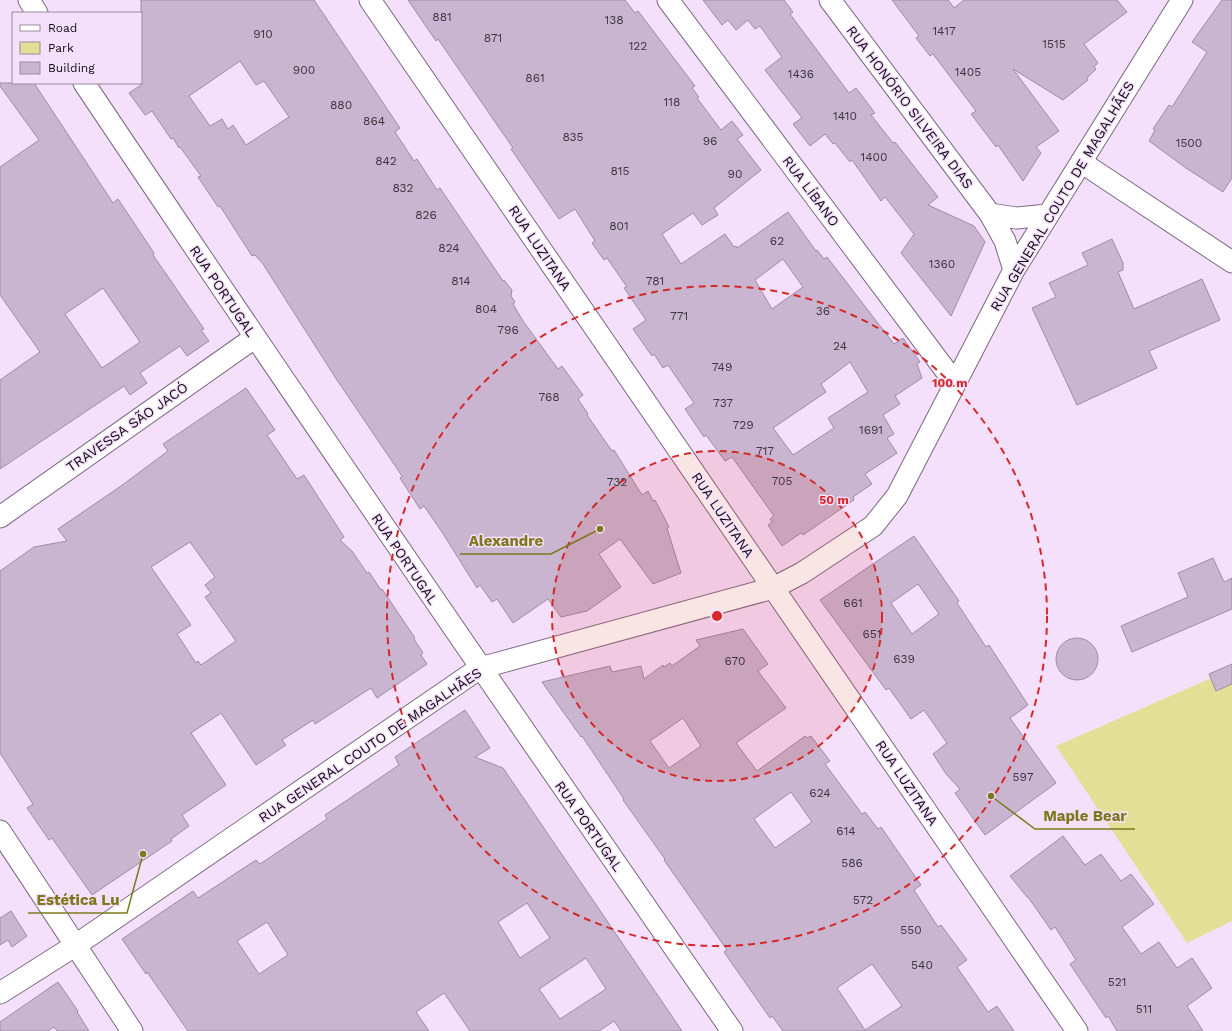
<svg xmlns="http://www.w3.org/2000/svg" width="1232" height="1031" viewBox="0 0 1232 1031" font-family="'Work Sans',sans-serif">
<rect width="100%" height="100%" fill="#f5e0fb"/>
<path fill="#e4df97" d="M1232,669V921L1187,943L1056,746Z"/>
<path fill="#c9b5cf" stroke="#9f8ca4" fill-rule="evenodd" d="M141,0H314L400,128L395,132L414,161L417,159L437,190L440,188L503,281L504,280L512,290L511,296L515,302L513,304L523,321L558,369L562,366L583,395L578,399L588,414L587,415L612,451L614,450L642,495L648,491L653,501L655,500L669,527L667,528L681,573L653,584L620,539L599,554L621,587L587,611L561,617L548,599L513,623L497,599L492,602L480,585L477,588L442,532L424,506L420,509L400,478L402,476L335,377L263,264L255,255L252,256L220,206L218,207L198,177L201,176L180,147L179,148L173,138L171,139L152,111L145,115L129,93L141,85ZM240,61L256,85L264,81L289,117L246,145L233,125L228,129L222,119L210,126L189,96Z
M408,0H625L635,13L638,11L695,86L692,88L699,97L697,98L721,130L732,121L743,135L737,139L761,170L714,208L718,215L702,225L693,213L662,234L681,264L725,234L734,247L736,246L737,248L788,212L816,251L817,250L824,259L827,257L894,344L903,338L920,362L917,364L922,378L895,396L900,404L883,415L894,434L887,438L897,453L865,474L872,484L853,497L854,500L803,535L801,533L782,546L768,525L772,522L770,519L774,516L732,457L725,461L706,435L704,437L685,409L694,403L668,365L663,368L654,354L652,356L633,329L646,320L624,288L627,287L607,258L604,260L592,243L595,241L575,209L559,219L511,149L513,148L438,39L436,41ZM783,259L803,287L772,309L755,280ZM850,362L868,392L828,418L834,428L793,455L773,428L826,392L821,384Z
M703,0H784L793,12L790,14L849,93L856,88L875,113L871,115L893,143L895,142L938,197L928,205L974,226L985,242L951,316L901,253L914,234L885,197L881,201L852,160L850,162L835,143L833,144L825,134L810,146L793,124L802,118L765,70L782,57L760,26L755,29L748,20L736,30L728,20L722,25Z
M892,0H948L954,8L964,0H1117L1127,12L1084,44L1098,63L1094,67L1096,69L1087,78L1088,80L1063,100L1013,69L1059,131L1036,147L1041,153L1023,181L998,145L996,147L971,114L976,111L933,54L930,56L916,38L919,36Z
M1222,0H1232V178L1223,192L1186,168L1149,141L1155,130L1153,129L1169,105L1172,107L1207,52L1192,42Z
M0,83H34L113,203L118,199L154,253L153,255L204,329L201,330L209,341L187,356L180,346L140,373L147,383L130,395L124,386L0,469V380L40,352L0,295V167L39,140L0,86ZM103,288L140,342L102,368L65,314Z
M1112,239L1123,263V270L1118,272L1134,309L1202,279L1220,320L1149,351L1157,368L1077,405L1032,308L1056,297L1049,283L1088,265L1082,253Z
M246,388L275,430L267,435L297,479L304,475L344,537L340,540L352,551L367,573L369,572L381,590L382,589L415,638L414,639L423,653L421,655L427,664L377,698L371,688L315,724L313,720L282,740L286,745L256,765L221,713L191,733L226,785L182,815L189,826L171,839L172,841L92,895L52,838L49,840L27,808L33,804L0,753V571L34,547L67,541L58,529L121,486L168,451L163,444ZM190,542L215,577L205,585L211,593L205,597L236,641L201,665L198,661L196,663L177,634L191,625L151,567Z
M914,536L959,601L957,603L986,647L989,645L1028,705L1010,718L1056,783L985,835L955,793L960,789L946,774L933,754L947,743L924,710L911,719L889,688L886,690L820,600ZM918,584L939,614L912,634L891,603Z
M1213,558L1224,582L1232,578V609L1132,652L1121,626L1188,597L1178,573Z
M743,629L768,664L758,671L786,708L736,743L757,771L805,736L807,738L811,736L830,761L825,764L862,814L865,812L878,829L881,827L921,885L914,890L938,927L941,925L967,960L957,967L988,1012L997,1006L1014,1031H783L772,1016L770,1018L724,952L727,950L664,860L665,859L623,800L624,799L582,736L581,737L542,682L610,666L612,672L641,666L644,679L663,665L664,667L670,663L672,666L700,646L696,640ZM683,718L701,746L669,768L650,741ZM791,792L812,822L775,848L754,819ZM872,964L902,1006L865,1030L837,988Z
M1056 659a21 21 0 1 1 42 0a21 21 0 1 1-42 0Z
M1232,664V684L1216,691L1209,674Z
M465,710L490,748L475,757L503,768L682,1031H621L614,1021L599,1031H470L444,993L416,1012L429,1031H188L147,972L146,974L122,939L193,891L198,898L256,860L260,864L327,819L325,815L399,765L395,757ZM527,903L550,938L520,958L498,922ZM267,922L288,955L259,974L237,941ZM586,958L606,989L560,1019L539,989Z
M1063,836L1085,865L1101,854L1121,881L1131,874L1154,904L1122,927L1141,954L1159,942L1177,968L1192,958L1212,988L1187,1006L1203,1031H1117L1108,1016L1106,1018L1070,964L1076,960L1055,927L1051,930L1028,897H1027L1010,876Z
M11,911L27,936L12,947L8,940L0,945V918Z
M58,982L78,1011L77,1012L89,1031H57L54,1027L48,1031H0V1022Z"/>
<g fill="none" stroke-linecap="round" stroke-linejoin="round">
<g stroke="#7c6981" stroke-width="23">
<path id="minor" d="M29,0L37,13
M370,0L1077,1031
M668,0L955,383
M830,0L990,214L1005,241L1014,270
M84,83C297,401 514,717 732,1031
M1081,162L1232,262
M990,214L1016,218L1048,215
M0,517L254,338
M0,831L132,1031
M0,993L76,945L480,668L773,588L802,573L873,526L897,496L1014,270L1182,0"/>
</g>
<use href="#minor" stroke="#fff" stroke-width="21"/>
</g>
<circle cx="717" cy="616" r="165" fill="#d62828" fill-opacity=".12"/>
<g fill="none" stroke="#d62828" stroke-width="2" stroke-dasharray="7 5">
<circle cx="717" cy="616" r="165"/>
<circle cx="717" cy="616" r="330"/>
</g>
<g text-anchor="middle" stroke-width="3" stroke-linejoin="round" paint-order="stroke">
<g font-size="12" fill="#3f3542">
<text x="442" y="21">881</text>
<text x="614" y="24">138</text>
<text x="944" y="35">1417</text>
<text x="263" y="38">910</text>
<text x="493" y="42">871</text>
<text x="1054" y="48">1515</text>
<text x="638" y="50">122</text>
<text x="304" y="74">900</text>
<text x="968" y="76">1405</text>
<text x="801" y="78">1436</text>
<text x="535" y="82">861</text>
<text x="672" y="106">118</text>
<text x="341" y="109">880</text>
<text x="845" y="120">1410</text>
<text x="374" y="125">864</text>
<text x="573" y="141">835</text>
<text x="710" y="145">96</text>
<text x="1189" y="147">1500</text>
<text x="874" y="161">1400</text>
<text x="386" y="165">842</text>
<text x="620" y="175">815</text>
<text x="735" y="178">90</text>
<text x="403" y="192">832</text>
<text x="426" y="219">826</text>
<text x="619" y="230">801</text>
<text x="777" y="245">62</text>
<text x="449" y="252">824</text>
<text x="942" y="268">1360</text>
<text x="461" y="285">814</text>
<text x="655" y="285">781</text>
<text x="486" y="313">804</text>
<text x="823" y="315">36</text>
<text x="679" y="320">771</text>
<text x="508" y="334">796</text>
<text x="840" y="350">24</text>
<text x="722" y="371">749</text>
<text x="549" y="401">768</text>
<text x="723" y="407">737</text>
<text x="743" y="429">729</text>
<text x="871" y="434">1691</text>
<text x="765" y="455">717</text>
<text x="782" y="485">705</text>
<text x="617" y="486">732</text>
<text x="853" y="607">661</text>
<text x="872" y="638">651</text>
<text x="904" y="663">639</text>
<text x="735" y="665">670</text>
<text x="1023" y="781">597</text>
<text x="820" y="797">624</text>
<text x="846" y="835">614</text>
<text x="852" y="867">586</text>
<text x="863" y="904">572</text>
<text x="911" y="934">550</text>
<text x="922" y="969">540</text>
<text x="1117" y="986">521</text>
<text x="1144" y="1013">511</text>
</g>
<g font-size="14" fill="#110a13" stroke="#f5e0fb">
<text transform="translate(910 107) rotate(53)" y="5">RUA HONÓRIO SILVEIRA DIAS</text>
<text transform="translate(811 191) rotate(53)" y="5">RUA LÍBANO</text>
<text transform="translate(1062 196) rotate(-59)" y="5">RUA GENERAL COUTO DE MAGALHÃES</text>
<text transform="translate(540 248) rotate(56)" y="5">RUA LUZITANA</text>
<text transform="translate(223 291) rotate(56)" y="5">RUA PORTUGAL</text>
<text transform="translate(127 427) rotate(-35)" y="5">TRAVESSA SÃO JACÓ</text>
<text transform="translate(723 515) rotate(56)" y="5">RUA LUZITANA</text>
<text transform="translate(405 559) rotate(56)" y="5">RUA PORTUGAL</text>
<text transform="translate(370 745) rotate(-34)" y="5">RUA GENERAL COUTO DE MAGALHÃES</text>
<text transform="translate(907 783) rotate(56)" y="5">RUA LUZITANA</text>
<text transform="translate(589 826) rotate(55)" y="5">RUA PORTUGAL</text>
</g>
</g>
<circle cx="717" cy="616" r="6" fill="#d62828" stroke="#f5e0fb" stroke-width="2"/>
<g font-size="12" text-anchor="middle" font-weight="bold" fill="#d62828" stroke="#f5e0fb" stroke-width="3" stroke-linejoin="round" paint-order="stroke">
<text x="950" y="387">100 m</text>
<text x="834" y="504">50 m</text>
</g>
<path fill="none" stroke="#7e781d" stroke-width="1.5" d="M600 529L551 554H460M991 796L1035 829H1135M143 854L127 913H28"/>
<g fill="#7e781d" stroke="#f5e0fb" stroke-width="1.5">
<circle cx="600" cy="529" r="4"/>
<circle cx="991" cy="796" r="4"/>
<circle cx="143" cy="854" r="4"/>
</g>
<g font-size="15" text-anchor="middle" font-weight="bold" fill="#7e781d" stroke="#f5e0fb" stroke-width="3" stroke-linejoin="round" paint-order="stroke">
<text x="506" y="546">Alexandre</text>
<text x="1085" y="821">Maple Bear</text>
<text x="78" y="905">Estética Lu</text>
</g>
<rect x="12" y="12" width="130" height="72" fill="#f5e0fb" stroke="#9a8a9e"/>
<rect x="20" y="25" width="20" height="6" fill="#ffffff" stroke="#9a8a9e"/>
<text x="48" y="32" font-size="12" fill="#110a13">Road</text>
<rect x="20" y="42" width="20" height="12" fill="#e4df97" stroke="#9a8a9e"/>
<text x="48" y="52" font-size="12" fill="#110a13">Park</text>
<rect x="20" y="62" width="20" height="12" fill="#c9b5cf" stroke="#9a8a9e"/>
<text x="48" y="72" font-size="12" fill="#110a13">Building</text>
</svg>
